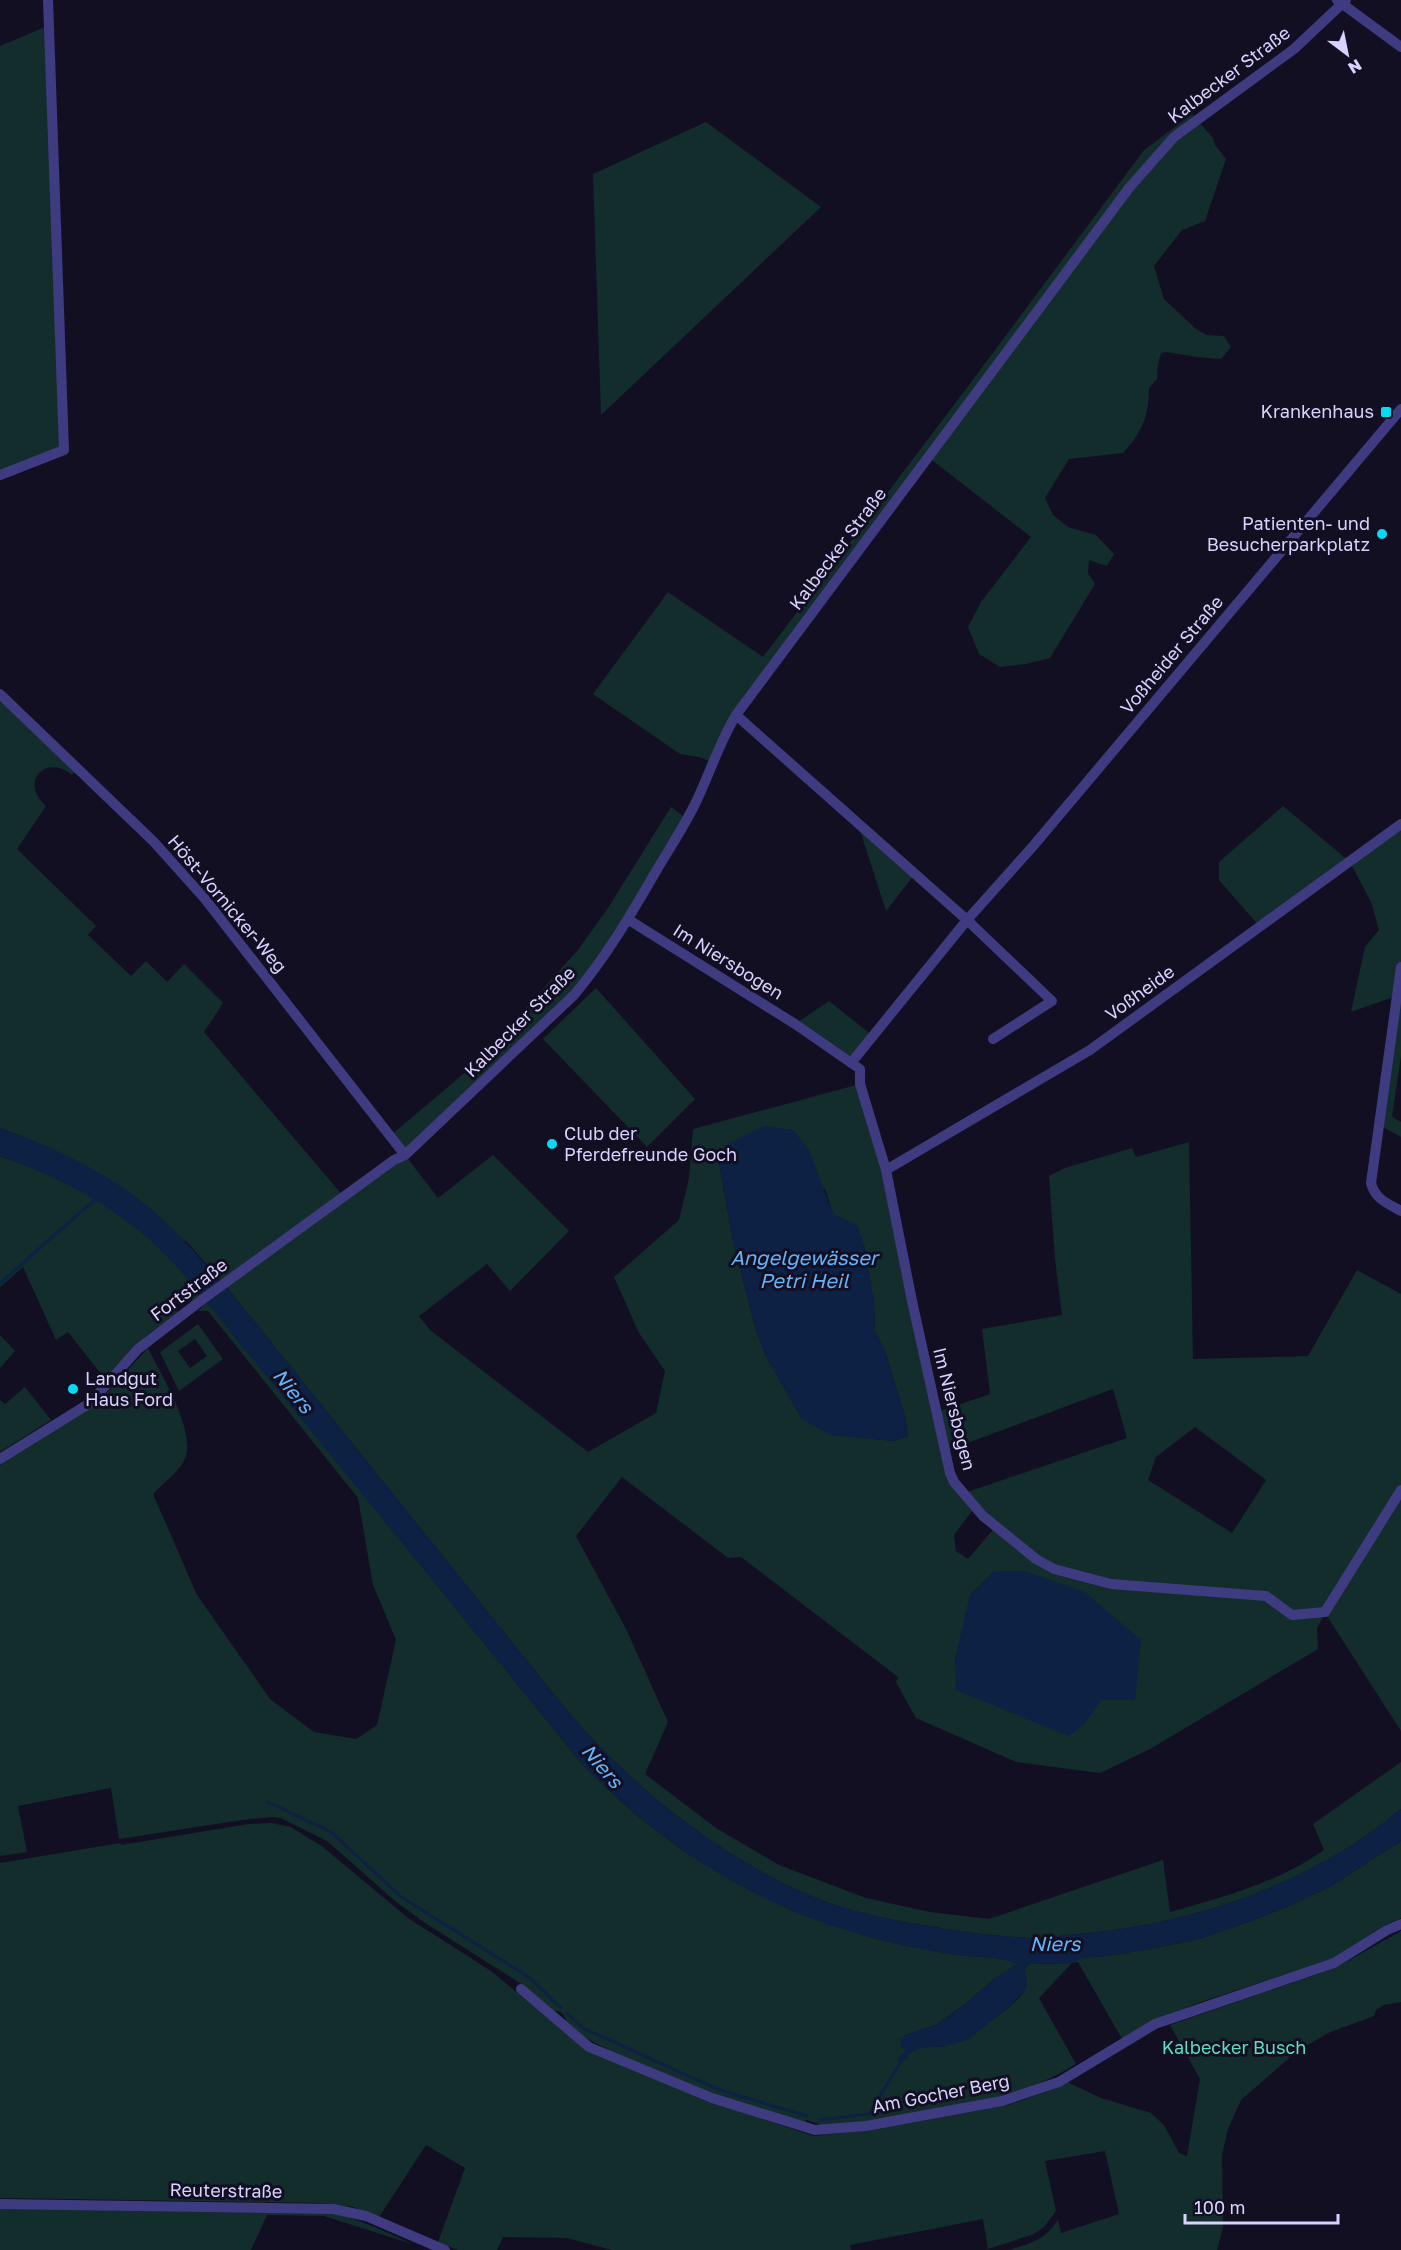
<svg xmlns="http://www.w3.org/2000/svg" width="1401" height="2250" viewBox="0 0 1401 2250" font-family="'Golos Text',sans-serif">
<rect width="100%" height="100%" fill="#130f23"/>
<path fill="#122d2c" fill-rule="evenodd" d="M50,25L64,450L0,475V46Z
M1192,114L1213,138L1215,145L1226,159L1205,221L1182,230L1154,266L1164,299L1196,329L1207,335L1224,336L1231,347L1221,359L1197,357L1166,352L1161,353L1158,364L1157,379L1149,388C1149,415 1142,433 1123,453L1069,459L1045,498L1053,515L1068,527L1096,535L1114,554L1107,566L1089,560L1088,573L1095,584L1050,658L1026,664L1000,667L979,654L968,627L981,602L1031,537L928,457L764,675L712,762L699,757L680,754L593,694L668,592L763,657L966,389L1144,150Z
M706,122L821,207L601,415L593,174Z
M0,694L77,768L72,775C45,753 19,783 46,806L17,849L96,926L88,935L131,976L146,961L167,982L184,964L223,1003L204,1032L344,1197L405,1155L390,1136L475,1064L577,951L608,908L671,807L687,819L591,975L405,1155L438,1198L493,1155L569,1231L510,1291L487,1264L419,1316L430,1330L588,1452L656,1413L665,1371L639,1333L614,1277L679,1220L689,1178L693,1129L860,1084L886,1170L937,1412L990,1394L982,1329L1062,1315L1055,1259L1049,1176L1065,1168L1132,1148L1136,1157L1189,1142L1193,1359L1308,1356L1357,1270L1401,1294V1731L1325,1613L1317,1628L1318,1649L1150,1749L1100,1773L1016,1762L916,1718L896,1682L898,1677L741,1557L728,1558L622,1477L576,1536L627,1631L668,1722L645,1774L716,1828L779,1865L866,1898L930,1912L989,1919L1163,1860L1170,1912C1223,1897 1279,1882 1324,1850L1313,1824L1401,1762V1809C1312,1884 1194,1924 1079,1934C1064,1935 1048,1938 1033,1938C996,1937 958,1931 922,1925C885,1919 848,1911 813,1897C718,1856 637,1791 569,1713L232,1294L188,1243L19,1135L0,1128ZM718,1156L825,1189L833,1214L864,1245L874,1304L875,1331L885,1351L905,1417L908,1436L894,1441L845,1436L802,1419L766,1356L756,1330L733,1241ZM1113,1389L1127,1438L964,1493L946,1451ZM1195,1427L1266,1480L1232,1533L1148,1480L1156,1457ZM975,1507L996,1526L968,1559L956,1551L954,1535ZM995,1571H1024L1135,1700H1101L970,1595Z
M1283,806L1350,862L1401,824V1056L1392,1117L1401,1122V1137L1379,1125L1396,996L1351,1012L1365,947L1379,930L1371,902L1350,862L1260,927L1219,880V862Z
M858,824L915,874L886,911Z
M596,988L695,1099L647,1147L543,1039Z
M829,1001L873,1036L851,1063L795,1024Z
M0,1156C48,1173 99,1195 139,1229C162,1249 183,1272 203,1296L192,1302V1293L174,1306L178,1312L146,1336L105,1379L68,1332L56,1340L23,1267L0,1287Z
M207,1302L583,1765C599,1781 616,1797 633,1812C702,1870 784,1914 870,1937C900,1945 930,1951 960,1955C979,1958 1001,1956 1019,1964L995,1978L970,2000L936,2025L904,2036L906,2050L897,2061C904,2056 912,2050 921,2048C929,2046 937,2048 945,2046C963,2042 1020,2005 1026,1987C1028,1980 1024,1976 1024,1969L1029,1964L1072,1963L1080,1958L1106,1956L1150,1949L1199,1939L1243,1924L1289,1906L1331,1886L1401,1841V1918L1385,1925L1331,1959L1198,2003L1162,2017L1122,2039L1078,1962L1072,1963L1039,1998L1076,2064C1029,2093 987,2101 934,2110C896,2117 859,2123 821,2127L819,2124L807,2120L803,2123L714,2096L623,2057L578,2034L566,2025L565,2016L559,2011L550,2012L526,1987L425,1923L395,1901L327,1841L281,1818L272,1817L242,1820L119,1839L111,1788L18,1806L27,1852L0,1856V1465L101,1399L148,1348C161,1375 194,1427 186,1456C181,1471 163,1483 153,1494L197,1595L270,1699L314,1732L356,1739L377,1725L396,1640L373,1585L358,1498L208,1311H198Z
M198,1324L223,1359L179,1391L160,1352ZM195,1339L207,1356L190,1368L178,1351Z
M0,1335L15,1351L0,1368Z
M25,1387L51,1420L0,1452V1400L5,1404Z
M271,1823L291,1827L323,1847L408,1918L491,1971L588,2051L712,2102L814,2136L872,2130L1008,2105L1057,2088L1067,2082L1101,2098L1151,2113L1164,2125L1179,2153L1187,2156L1200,2079L1170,2025L1335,1968L1401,1931V2002L1384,2005L1376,2010L1374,2016L1328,2033L1296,2052L1241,2100L1228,2129L1222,2155L1223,2227L1217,2250H1009C1031,2243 1044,2241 1058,2220L1061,2233L1119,2214L1105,2151L1045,2161L1056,2211L1044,2227L1034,2234L988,2249L983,2219L850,2245L851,2250H612L567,2238L503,2237L497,2250H458L438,2242L465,2168L426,2145L379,2217L353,2207L321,2203L0,2198V1863L120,1843L121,1845L249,1824Z
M0,2207L325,2213C356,2216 383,2231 412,2244L324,2216L267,2215L251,2250H0Z"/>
<path fill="#0d2144" d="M764,1126L793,1130L809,1150L833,1214L857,1225L864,1245L874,1304L875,1331L885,1351L905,1417L908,1436L894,1441L831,1435L802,1419L766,1356L756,1330L733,1241L718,1156L730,1143Z
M0,1128C54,1147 109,1173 153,1211C182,1236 206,1265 232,1294L569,1713C637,1791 718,1856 813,1897C848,1911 885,1919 922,1925C958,1931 996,1937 1033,1938C1048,1938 1064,1935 1079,1934C1194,1924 1312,1884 1401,1809V1841L1331,1886L1289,1906L1243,1924L1199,1939L1150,1949L1106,1956L1080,1958L1072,1963L1029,1964L1024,1969L1027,1980L1026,1989L1010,2006L969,2039L946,2046L921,2048L910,2052L907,2059L896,2061L906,2050L901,2047L900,2039L904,2036L936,2025L970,2000L995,1978L1018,1964C1001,1956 979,1958 960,1955C930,1951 899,1945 870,1937C783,1914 702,1870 633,1812C616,1797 599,1781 583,1765L176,1265C124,1211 70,1181 0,1156Z
M995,1571H1024L1085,1592L1141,1640L1135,1700H1101L1084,1725L1068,1736L956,1690L955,1659L970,1595Z"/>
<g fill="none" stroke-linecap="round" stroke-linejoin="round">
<path stroke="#0d2144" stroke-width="3" d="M0,1283L98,1197
M268,1802L331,1832L400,1896L530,1978L561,2008
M567,2013L583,2028L717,2089L807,2116
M819,2120L869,2114L903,2058"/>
<path stroke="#3f3b81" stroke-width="10" d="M1337,0L1401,47
M0,475L64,450L48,0
M0,694L154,842L205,899L405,1155
M736,715L967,920L1052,1001L993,1039
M629,920L795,1024L860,1069V1084L886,1170L912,1301L950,1473L954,1482L983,1516L1036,1559L1054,1569L1111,1584L1266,1596L1292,1615L1325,1612L1401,1490
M1401,967L1371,1183C1375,1199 1387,1203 1401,1211
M851,1063L967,920L1034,845L1401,409
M886,1170L1090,1050L1401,824
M0,1459L90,1403L138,1349L203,1299L394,1160L405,1155L574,995C606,957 630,916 655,873C669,849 684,827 696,802C710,773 719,743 736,715L1129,188L1174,137L1294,49L1346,0
M521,1989L589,2047L712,2098L815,2130L866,2126L1002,2101L1059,2082L1155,2024L1334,1963L1387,1930L1401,1924
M0,2204L333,2209L366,2216L445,2250"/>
</g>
<g fill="#07daf5" stroke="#130f23" stroke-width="2">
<rect x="1380" y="406" width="12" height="12" rx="3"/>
<circle cx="1382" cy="534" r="6"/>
<circle cx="552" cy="1144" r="6"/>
<circle cx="73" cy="1389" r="6"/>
</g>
<g text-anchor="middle" stroke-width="6" stroke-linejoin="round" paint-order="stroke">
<g font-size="18" fill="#d8d2fe" stroke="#130f23">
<text transform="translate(1229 75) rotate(-37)" y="6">Kalbecker Straße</text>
<text transform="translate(838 549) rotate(-53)" y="6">Kalbecker Straße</text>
<text transform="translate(1172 655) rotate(-50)" y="6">Voßheider Straße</text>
<text transform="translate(227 904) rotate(50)" y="6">Höst-Vornicker-Weg</text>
<text transform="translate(728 962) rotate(32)" y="6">Im Niersbogen</text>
<text transform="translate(1140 993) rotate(-36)" y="6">Voßheide</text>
<text transform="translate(520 1022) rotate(-45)" y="6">Kalbecker Straße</text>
<text transform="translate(189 1290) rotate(-37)" y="6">Fortstraße</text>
<text transform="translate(954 1409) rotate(76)" y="6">Im Niersbogen</text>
<text transform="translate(941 2094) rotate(-11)" y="6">Am Gocher Berg</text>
<text transform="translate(226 2191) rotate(1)" y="6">Reuterstraße</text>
</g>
<g font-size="18" fill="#d8d2fe" stroke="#130f23" text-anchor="end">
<text x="1374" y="418">Krankenhaus</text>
<text x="1370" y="530">Patienten- und<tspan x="1370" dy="21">Besucherparkplatz</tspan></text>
<text x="564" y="1140" text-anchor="start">Club der<tspan x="564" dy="21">Pferdefreunde Goch</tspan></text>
<text x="85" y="1385" text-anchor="start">Landgut<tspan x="85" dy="21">Haus Ford</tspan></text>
</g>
<g font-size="18" fill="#60dcbe" stroke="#130f23">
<text x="1234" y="2054">Kalbecker Busch</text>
</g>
<g font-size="20" font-style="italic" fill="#63b3fa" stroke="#130f23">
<text x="804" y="1265">Angelgewässer<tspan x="804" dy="23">Petri Heil</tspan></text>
<text transform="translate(293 1391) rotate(51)" y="7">Niers</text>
<text transform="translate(602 1766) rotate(49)" y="7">Niers</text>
<text x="1055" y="1951">Niers</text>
</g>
</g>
<g transform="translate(1347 54) rotate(148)" stroke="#130f23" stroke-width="4.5" paint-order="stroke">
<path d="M0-4.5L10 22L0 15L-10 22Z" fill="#d8d2fe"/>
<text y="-9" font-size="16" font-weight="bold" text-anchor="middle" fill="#d8d2fe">N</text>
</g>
<path d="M1185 2214v9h153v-9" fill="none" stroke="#d8d2fe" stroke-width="3"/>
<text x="1194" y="2214" font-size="18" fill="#d8d2fe" stroke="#130f23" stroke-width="4.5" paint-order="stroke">100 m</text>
</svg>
